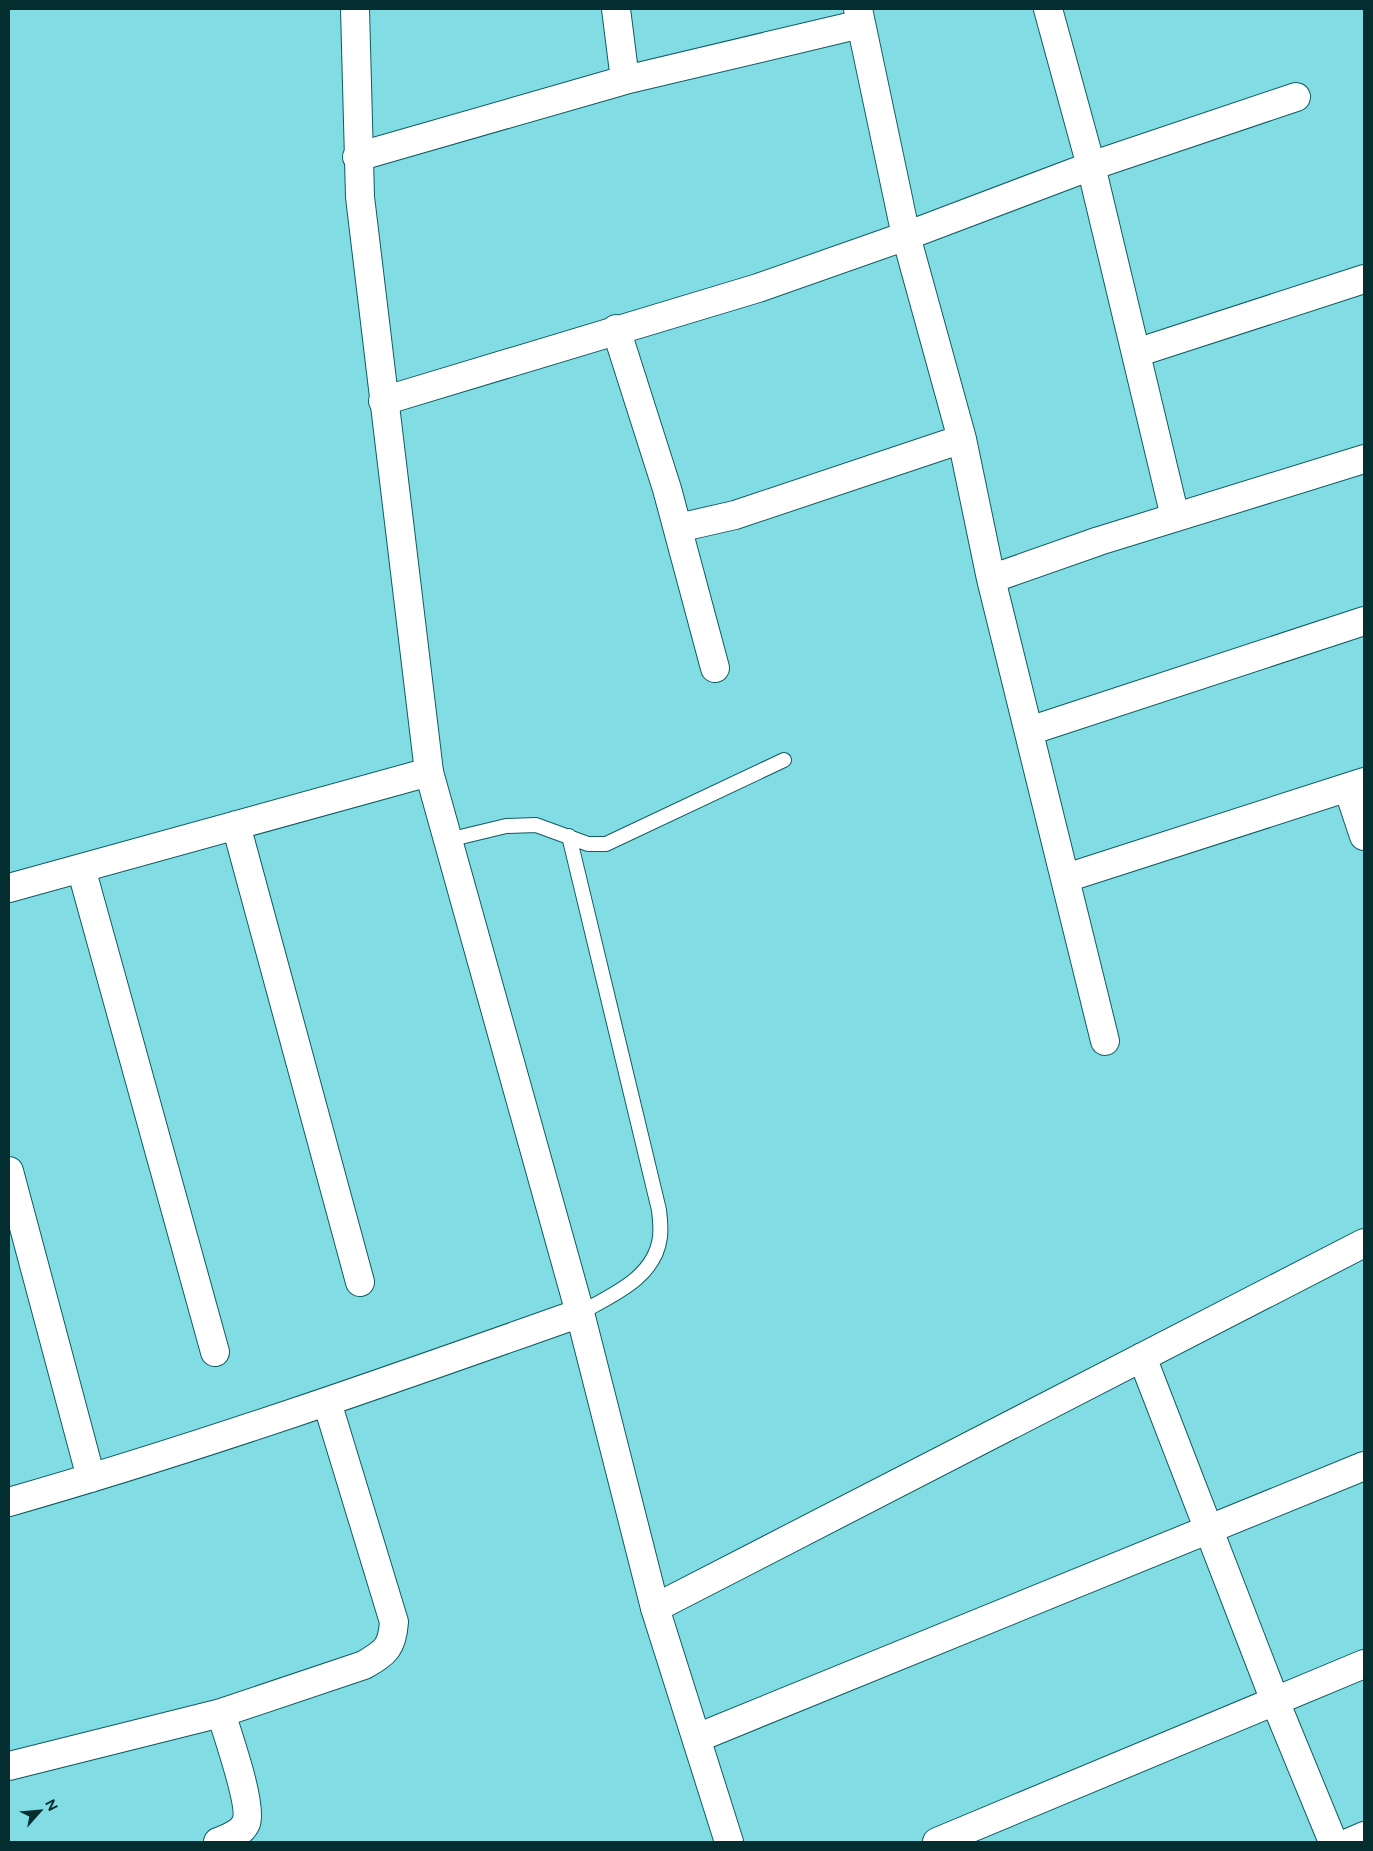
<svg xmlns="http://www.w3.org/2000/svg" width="1373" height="1851" viewBox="0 0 1373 1851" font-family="Figtree,sans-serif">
<rect width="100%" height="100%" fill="#82dce4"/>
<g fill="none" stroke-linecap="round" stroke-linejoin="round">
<g stroke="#0e5c61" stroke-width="16">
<path id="service" d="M569,836L659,1210C660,1218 661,1228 660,1237C655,1278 612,1295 580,1313
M448,840L506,826L536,825L588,844H606L784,760"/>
</g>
<g stroke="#0e5c61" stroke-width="30">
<path id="minor" d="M616,9L625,80
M858,9L906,236L962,439L991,579L1105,1041
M1048,9L1091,166L1175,517
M357,157L625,80L861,24
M616,329L667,489L715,668
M1136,353L1364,279
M383,401L758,288L906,236L1091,166L1296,97
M678,528L735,515L962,439
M991,579L1099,541L1364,459
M1029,731L1364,621
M1348,788L1364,836
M236,825L360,1282
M81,868L215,1352
M1066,878L1364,782
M9,888L429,772
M9,1171L91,1478
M1142,1357L1275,1701L1333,1842
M9,1502C202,1447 391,1380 580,1313
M655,1608L1364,1243
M697,1738L1364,1466
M9,1766L221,1713L364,1665C386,1652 392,1648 394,1622L327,1402
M218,1842C228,1838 241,1834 246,1823C253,1806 227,1733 221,1713
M937,1842L1364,1664
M1350,1842L1364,1836"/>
</g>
<g stroke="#0e5c61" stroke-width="30">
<path id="tertiary" d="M355,9L360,197L429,772L580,1313L655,1608L729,1842"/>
</g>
<use href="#service" stroke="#fff" stroke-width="14"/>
<use href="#minor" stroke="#fff" stroke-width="28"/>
<use href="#tertiary" stroke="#fff" stroke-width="28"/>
</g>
<rect width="1373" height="1851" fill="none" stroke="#042d30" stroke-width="20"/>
<g transform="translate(40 1811) rotate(63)" stroke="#82dce4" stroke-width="4" paint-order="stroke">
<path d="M0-4L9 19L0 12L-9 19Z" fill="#042d30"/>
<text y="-8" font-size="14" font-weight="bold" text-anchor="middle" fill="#042d30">N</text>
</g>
</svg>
